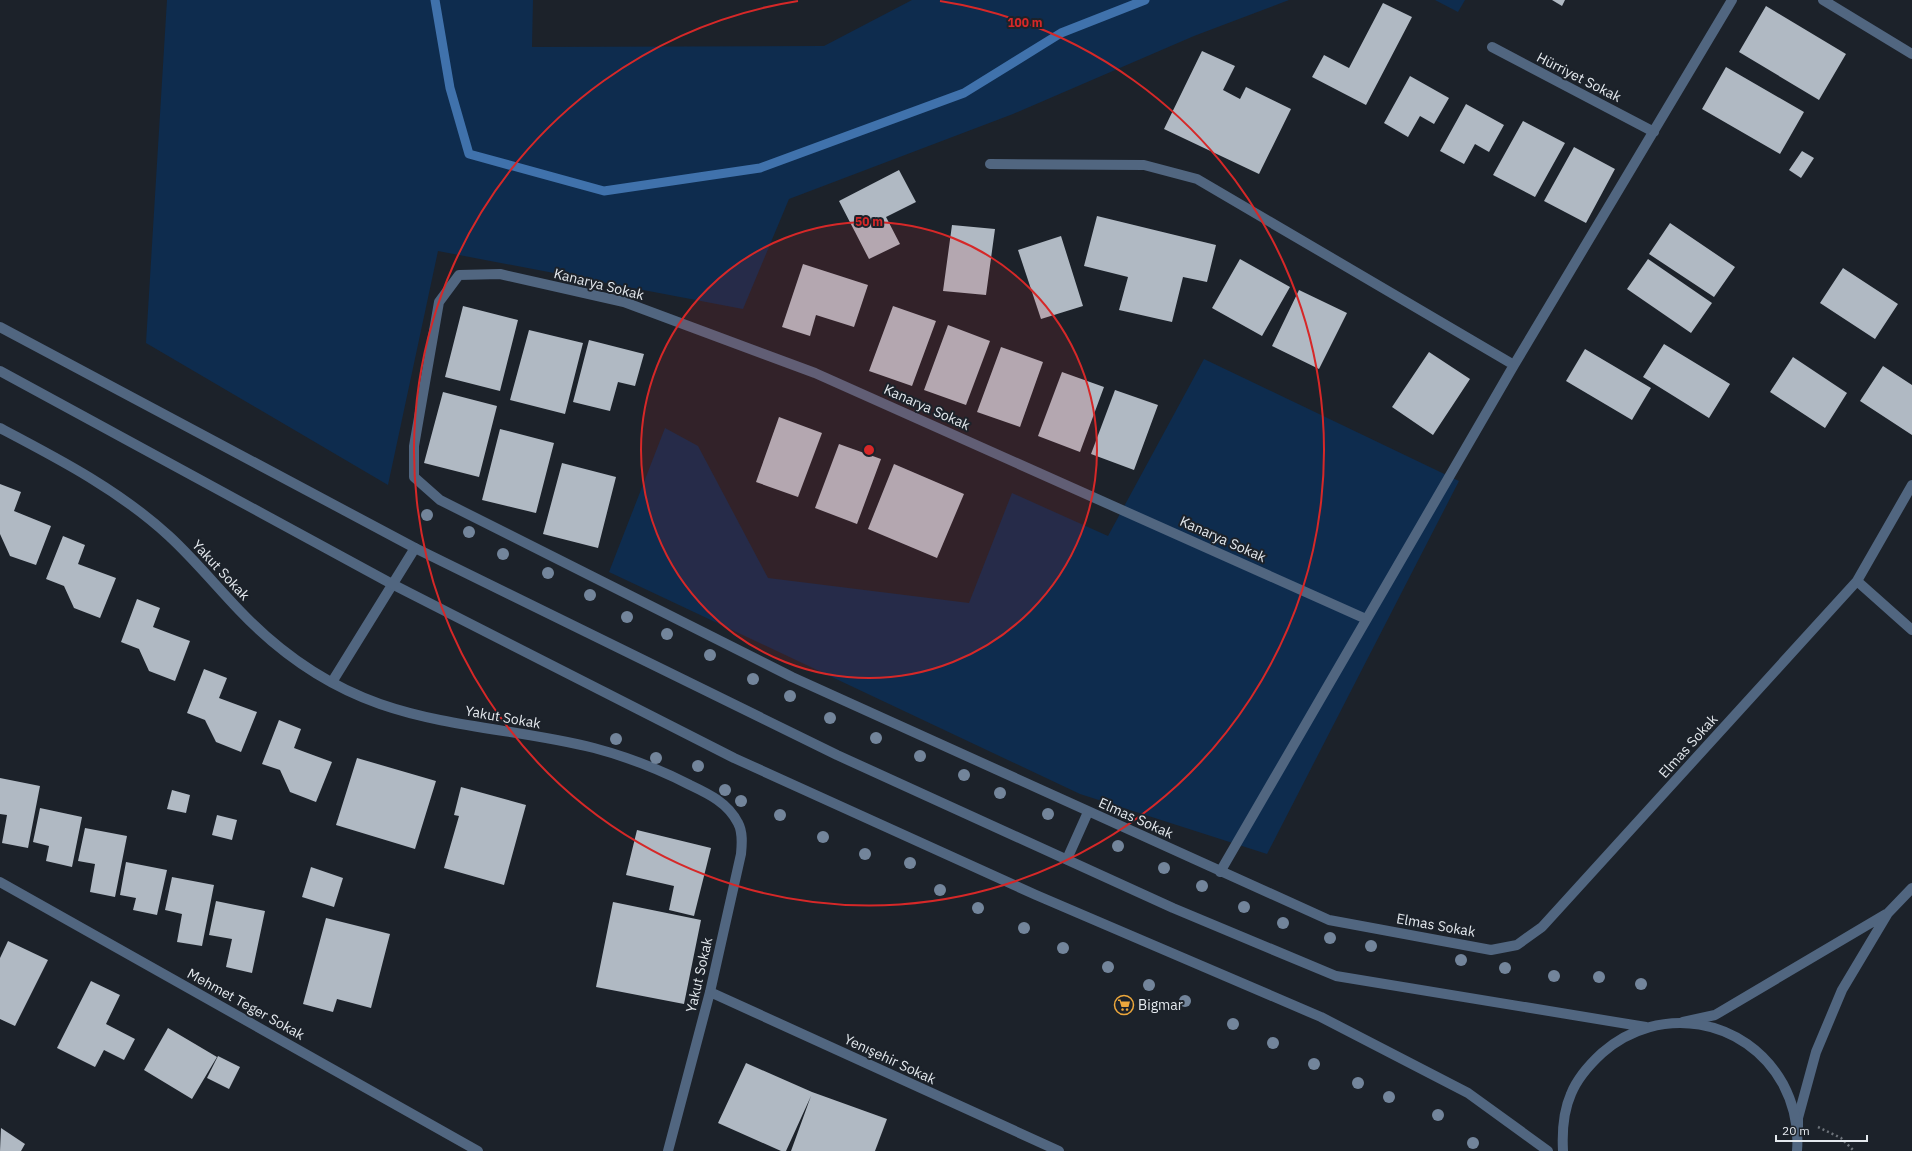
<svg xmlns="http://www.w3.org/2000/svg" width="1912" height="1151" viewBox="0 0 1912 1151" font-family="'IBM Plex Sans',sans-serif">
<rect width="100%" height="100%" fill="#1c222a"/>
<path fill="#0e2c4e" d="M167,0H533L532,47L824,46L912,0H1289L1194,36L1013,114L789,199L743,309L438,251L388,485L146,343Z
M1435,0H1465L1458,12Z
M1204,359L1459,481L1267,854L1080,794L609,572L665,428L698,446L768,578L969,603L1012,493L1108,536Z"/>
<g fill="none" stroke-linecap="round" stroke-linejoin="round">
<path stroke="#4072ac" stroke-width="9" d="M435,0L450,88L469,154L604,191L760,168L964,93L1061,33L1145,0"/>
</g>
<path fill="#b0b9c3" d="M1552,0H1565L1562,6Z
M1383,3L1412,17L1366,105L1312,77L1324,55L1349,68Z
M1766,6L1846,54L1819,100L1739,52Z
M1202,51L1235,66L1223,90L1240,99L1246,87L1291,109L1259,174L1164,129Z
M1726,67L1804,112L1780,154L1702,109Z
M1410,76L1449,98L1434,124L1420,116L1408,137L1384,123Z
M1466,104L1504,125L1489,152L1475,144L1464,164L1440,151Z
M1523,121L1565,143L1535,197L1493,175Z
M1574,147L1615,169L1586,223L1544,201Z
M1802,151L1814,158L1801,178L1789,170Z
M899,170L916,202L886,217L900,244L869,259L839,201Z
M1097,216L1216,245L1207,282L1183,277L1172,322L1119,310L1128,277L1084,266Z
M1670,223L1735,267L1714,297L1649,254Z
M952,225L995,229L986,295L943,291Z
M1061,236L1083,306L1041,319L1018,250Z
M1240,259L1290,287L1262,336L1212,308Z
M1648,259L1712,303L1691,333L1627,289Z
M803,264L868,285L854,327L816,315L810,336L782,327Z
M1843,268L1898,304L1875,339L1820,303Z
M1299,290L1347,313L1319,369L1272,346Z
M463,306L518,320L500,391L445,377Z
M893,306L936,321L912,386L869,371Z
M948,325L990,341L966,405L924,390Z
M529,330L583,343L565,414L510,400Z
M589,340L644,354L635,386L618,382L610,411L573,402Z
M1664,344L1730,384L1709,418L1643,377Z
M1001,347L1043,362L1020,427L977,412Z
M1585,349L1651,388L1632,420L1566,381Z
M1429,352L1470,379L1433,435L1392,407Z
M1793,357L1847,393L1825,428L1770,392Z
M1883,366L1912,385V435L1860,401Z
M1062,372L1104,387L1080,452L1038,436Z
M1115,390L1158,405L1134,470L1091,454Z
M443,392L497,406L479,477L424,463Z
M779,417L822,433L798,497L756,482Z
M500,429L554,443L536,513L482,500Z
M839,444L881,459L857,524L815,508Z
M562,463L616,477L598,548L543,534Z
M894,464L964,494L937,558L868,529Z
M0,484L21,492L14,511L51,526L36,565L10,556L0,534Z
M63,536L85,545L78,564L116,578L100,618L74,608L64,586L46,579Z
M137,599L160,608L153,627L190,641L175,681L149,671L139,649L121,642Z
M204,669L227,678L219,698L257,712L241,752L216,742L205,720L187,713Z
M279,720L301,729L294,748L332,762L316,802L290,792L280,770L262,764Z
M357,758L436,781L415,849L336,825Z
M0,778L40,786L28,848L2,843L7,815L0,814Z
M461,787L526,805L504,885L444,868L459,816L454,815Z
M172,790L190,795L186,813L167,809Z
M40,808L82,817L72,867L46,861L49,846L33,842Z
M217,815L237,820L232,840L212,835Z
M85,828L127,836L115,897L90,892L95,864L78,861Z
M637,830L711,848L694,916L669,910L674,886L626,875Z
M126,862L167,870L157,915L133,910L136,898L120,895Z
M311,867L343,878L334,907L302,897Z
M172,877L214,885L202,946L177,942L182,914L165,910Z
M216,901L265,911L252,973L226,967L232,939L209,935Z
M613,902L701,920L684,1004L596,987Z
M326,918L390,934L371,1008L337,999L333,1012L303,1004Z
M8,941L48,960L15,1026L0,1019V958Z
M91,981L120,995L106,1024L135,1039L124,1060L104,1050L95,1067L57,1048Z
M168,1028L217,1057L192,1099L144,1070Z
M218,1056L240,1067L229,1089L207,1078Z
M746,1063L812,1092L887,1119L875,1151H791L811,1096L786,1151H781L718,1123Z
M1,1128L25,1144L21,1151H0Z"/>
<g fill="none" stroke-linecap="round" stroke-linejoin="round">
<path stroke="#6d737a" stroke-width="2.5" stroke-dasharray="2 3" stroke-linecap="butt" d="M1818,1127L1841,1138L1854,1151"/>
<path stroke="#516680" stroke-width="10" d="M1823,0L1912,54
M1492,47L1654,132
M990,164L1144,165L1197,179L1514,365
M0,428C59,459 119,490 169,536C194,559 216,586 240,611C279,652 326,685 380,704C449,728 523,730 594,748C628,757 659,769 690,785C709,794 728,803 738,823C743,832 742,844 741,854L710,992L668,1151
M1857,581L1912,630
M1366,619L815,373L624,302L500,274L459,275L439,302L414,446V477L440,500L792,677L1329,920L1491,950L1517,945L1542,927L1857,581L1912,485
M332,682L415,548
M1067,859L1088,812
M1220,872L1514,365L1732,0
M0,882L478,1151
M710,992L1059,1151
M1683,1022L1715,1015L1886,914
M1798,1127V1118L1816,1052L1842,990L1888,913L1912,888"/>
<path stroke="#516680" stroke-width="10" d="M0,327L415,548L837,755L1173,908L1336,976L1646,1027
M0,371L392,584L734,758L1036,895L1321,1017L1468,1093L1548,1151
M1563,1151C1562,1132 1563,1112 1571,1094C1577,1079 1589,1065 1602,1053C1658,1003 1746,1017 1783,1084C1794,1105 1799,1127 1797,1151"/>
</g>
<g fill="#73859b">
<circle cx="427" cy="515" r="6"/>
<circle cx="469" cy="532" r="6"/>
<circle cx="503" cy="554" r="6"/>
<circle cx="548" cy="573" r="6"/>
<circle cx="590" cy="595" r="6"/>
<circle cx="627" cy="617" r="6"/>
<circle cx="667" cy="634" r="6"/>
<circle cx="710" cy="655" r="6"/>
<circle cx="753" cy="679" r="6"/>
<circle cx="790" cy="696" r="6"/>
<circle cx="830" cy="718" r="6"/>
<circle cx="876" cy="738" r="6"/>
<circle cx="616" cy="739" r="6"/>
<circle cx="920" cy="756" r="6"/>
<circle cx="656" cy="758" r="6"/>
<circle cx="698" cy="766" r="6"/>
<circle cx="964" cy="775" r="6"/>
<circle cx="725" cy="790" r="6"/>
<circle cx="1000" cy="793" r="6"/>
<circle cx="741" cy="801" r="6"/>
<circle cx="1048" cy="814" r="6"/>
<circle cx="780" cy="815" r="6"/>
<circle cx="823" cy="837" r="6"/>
<circle cx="1118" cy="846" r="6"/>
<circle cx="865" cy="854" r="6"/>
<circle cx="910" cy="863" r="6"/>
<circle cx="1164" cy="868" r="6"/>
<circle cx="1202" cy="886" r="6"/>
<circle cx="940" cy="890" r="6"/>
<circle cx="1244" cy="907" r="6"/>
<circle cx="978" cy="908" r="6"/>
<circle cx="1283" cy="923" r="6"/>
<circle cx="1024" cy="928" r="6"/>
<circle cx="1330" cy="938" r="6"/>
<circle cx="1371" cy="946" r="6"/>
<circle cx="1063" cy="948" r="6"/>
<circle cx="1461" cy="960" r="6"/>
<circle cx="1108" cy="967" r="6"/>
<circle cx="1505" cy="968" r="6"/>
<circle cx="1554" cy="976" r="6"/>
<circle cx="1599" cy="977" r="6"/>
<circle cx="1641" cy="984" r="6"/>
<circle cx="1149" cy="985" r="6"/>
<circle cx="1185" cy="1001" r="6"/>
<circle cx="1233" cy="1024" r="6"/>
<circle cx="1273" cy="1043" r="6"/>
<circle cx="1314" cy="1064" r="6"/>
<circle cx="1358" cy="1083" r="6"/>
<circle cx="1389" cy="1097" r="6"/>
<circle cx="1438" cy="1115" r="6"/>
<circle cx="1473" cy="1143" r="6"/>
</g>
<circle cx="869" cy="450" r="228" fill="#d62828" fill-opacity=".12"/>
<g fill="none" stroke="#d62828" stroke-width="2">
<circle cx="869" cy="450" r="228"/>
<path d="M940 1A455 455 0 1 1 798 1"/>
</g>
<defs>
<g id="supermarket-ring" transform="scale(1)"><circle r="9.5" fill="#1c222a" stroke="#eea83c" stroke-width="1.5"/><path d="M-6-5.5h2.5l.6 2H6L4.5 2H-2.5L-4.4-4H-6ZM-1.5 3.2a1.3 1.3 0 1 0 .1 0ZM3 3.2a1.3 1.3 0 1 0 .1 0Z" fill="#eea83c"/></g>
</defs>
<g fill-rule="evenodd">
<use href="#supermarket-ring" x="1124" y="1005"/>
</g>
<g text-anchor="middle" stroke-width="4" stroke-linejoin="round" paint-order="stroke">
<g font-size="14" fill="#e4e9ee" stroke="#1c222a">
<text transform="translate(1579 77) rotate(27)" y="5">Hürriyet Sokak</text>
<text transform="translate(599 284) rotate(14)" y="5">Kanarya Sokak</text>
<text transform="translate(927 407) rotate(24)" y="5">Kanarya Sokak</text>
<text transform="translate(1223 539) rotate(24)" y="5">Kanarya Sokak</text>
<text transform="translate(221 570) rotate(47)" y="5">Yakut Sokak</text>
<text transform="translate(503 717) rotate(10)" y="5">Yakut Sokak</text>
<text transform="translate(1688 746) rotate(-48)" y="5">Elmas Sokak</text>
<text transform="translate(1136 818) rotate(24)" y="5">Elmas Sokak</text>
<text transform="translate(1436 925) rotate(10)" y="5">Elmas Sokak</text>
<text transform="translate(699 975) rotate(-77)" y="5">Yakut Sokak</text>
<text transform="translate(246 1004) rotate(29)" y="5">Mehmet Teger Sokak</text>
<text transform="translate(890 1059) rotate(25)" y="5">Yenışehir Sokak</text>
</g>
<g font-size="14" fill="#e4e9ee" stroke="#1c222a" text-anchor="start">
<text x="1138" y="1010">Bigmar</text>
</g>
</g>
<circle cx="869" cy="450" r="6" fill="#d62828" stroke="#1c222a" stroke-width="2"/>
<g font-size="12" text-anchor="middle" font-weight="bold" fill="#d62828" stroke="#1c222a" stroke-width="4" stroke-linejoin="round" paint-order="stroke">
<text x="1025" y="27">100 m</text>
<text x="869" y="226">50 m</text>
</g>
<path d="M1776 1135v6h91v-6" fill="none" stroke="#e4e9ee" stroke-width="2"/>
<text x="1782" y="1135" font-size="12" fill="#e4e9ee" stroke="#1c222a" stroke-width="3" paint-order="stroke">20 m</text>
</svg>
